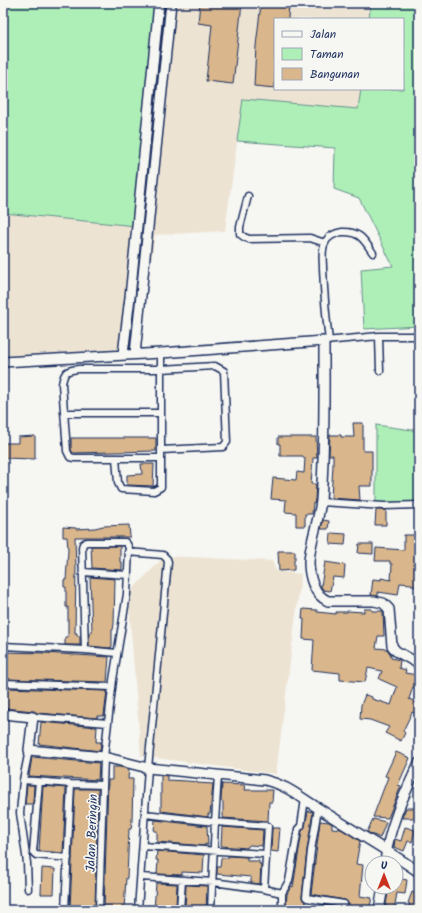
<svg xmlns="http://www.w3.org/2000/svg" width="422" height="913" viewBox="0 0 422 913" font-family="Kalam,sans-serif">
<rect width="100%" height="100%" fill="#f6f6f2"/>
<filter id="ink" filterUnits="userSpaceOnUse"><feTurbulence type="fractalNoise" baseFrequency=".025" numOctaves="2"/><feDisplacementMap in="SourceGraphic" scale="8" xChannelSelector="R" yChannelSelector="G"/><feConvolveMatrix kernelMatrix="1 2 1 2 8 2 1 2 1" color-interpolation-filters="sRGB"/></filter>
<g filter="url(#ink)">
<path fill="#ede3d3" d="M147,3H371L369,19H275V89H361L359,109L243,99L225,231L155,235L138,348L3,356V213L135,226L162,8Z
M165,556L272,561L276,571L301,574L276,774L141,756L128,594Z"/>
<path fill="#aeefb7" stroke="#648f8a" d="M3,3H147L162,8L136,226L3,213Z
M371,3H419V326L364,329L361,269L393,266L359,198L334,189L335,148L237,141L243,99L358,109L361,89H403V19H369Z
M376,425L419,431V502L376,504Z"/>
<path fill="#d9b68b" stroke="#1b2f5e" d="M200,3H242L233,84L206,81L212,25L198,23Z
M261,3H289L288,19H275V88L254,86L256,46Z
M353,423H363V451H372V486H359L360,500L331,498L333,465V455H329L330,435H341V437H354Z
M35,436V459L3,458V443H18V437Z
M278,437H316L317,458H313L311,484H316L315,499L314,504L313,503L312,514H305V526H296V513L285,512L286,500L271,499L273,478L296,480L297,472L304,473L305,458H303V456H280V444H278Z
M71,438H156V451L73,453L71,450Z
M141,464H154L153,486L127,485V475L142,474Z
M376,510H386V525H375Z
M323,520L329,521L328,529H321Z
M129,525L130,537H75L76,568L75,633H77V636H80V645H65V637H68V607H66V587H64V580H66L68,550L67,537H63V527L76,528V529L95,528L103,526Z
M331,533L346,534L345,545L330,544Z
M404,535H419V587L412,586V584L400,583L398,595L378,592V596L371,595L373,579L381,580V578L391,580L392,564H390V561H375L376,548L404,550Z
M359,544H373V554L358,553Z
M91,546H120V562H122V570L92,568Z
M278,551H295V560H294V570L279,571Z
M325,562L345,565L344,578L333,577L330,591L323,590L321,586Z
M90,577L115,579L114,624L113,630H112V647L109,648L89,646V636H90V632H92Z
M303,609L317,610V612L336,614V612H347V611L364,612V609H372V611H383L384,636H378L376,648L387,649L391,655V658L400,660L399,668L406,670L405,673L417,675V677L419,678V689L413,687L409,699L419,703V706L416,714L412,712L403,731L405,733L401,741L385,733L389,727L370,720L360,719L361,705L365,695L372,697V699L391,705L397,687L379,679L382,671L368,668L365,682L340,680V673L312,670L314,640L303,639L304,619H302Z
M3,652L44,653L109,657L107,682L3,679Z
M3,688L107,691L104,716H97V718L37,713L34,711L3,708Z
M41,722L97,727L96,742H101L100,751L39,744Z
M396,752L410,758L398,785L401,786L388,818L373,817L388,777L385,776Z
M32,757L99,763L98,780H99L29,776Z
M112,767H120L129,769L128,779H133L132,821L131,829H129L127,878H126L124,910H104L108,780H112Z
M161,775L167,776V780L187,781L197,782V783L213,784L210,814H208V817L161,811Z
M222,784L245,785L244,790H273L272,802H269L268,821L223,818V802L221,801Z
M27,785H34L33,804H25Z
M43,786L66,788L63,853L39,851Z
M75,789H98L95,910H70Z
M406,808H419V818H402Z
M308,811L313,812L307,850L302,897L303,900L306,902L305,905H302V910H289V905H286L287,894L291,886L293,887L302,831L305,827Z
M373,819L386,822L380,838L367,832Z
M155,820L207,826L208,845L205,844V846L157,842V831H154Z
M320,821L329,822L332,824V828L341,829L360,841L356,864L363,865L360,896L372,898L369,910H321L322,905L344,908L348,907V903L345,900L311,894Z
M222,827L263,830L262,846L250,845L248,846L247,848L221,846Z
M405,827L415,830L412,842L408,841L404,851L394,847L395,839L401,841Z
M272,828H280L278,852L271,851Z
M157,851L204,855L203,873L182,872V875L157,874L158,860H156Z
M228,856L247,857V861H259V864H261L260,884L251,883V877L217,874V867H220L221,858H228Z
M42,868L55,869L54,894H41Z
M397,878L407,880L405,894L397,893L394,910H385L389,887H396Z
M156,883L177,884L176,906H171V910H154Z
M186,885L207,886L206,910H185Z
M412,892L419,895V910H407L410,904L408,903Z"/>
<g fill="none" stroke-linecap="round" stroke-linejoin="round">
<g stroke="#1b2f5e" stroke-width="9">
<path id="street" d="M248,196L240,227V234L244,237L249,239L310,238L325,243
M379,336L380,371
M325,341L379,336H419
M329,341C326,317 324,292 323,268C323,260 321,250 325,243C327,237 335,233 342,232C360,231 364,240 373,253
M64,413H161
M161,450L223,447L227,442L224,371L215,366L161,369H79C66,370 64,372 62,384L67,451L70,457L74,458H161
M116,458L118,483L121,489L154,491L161,487V353
M321,502L384,506L419,505
M128,552L163,555L167,559L168,562L148,768L138,910
M83,572L128,575
M3,646L85,650L117,653
M85,650L82,547L83,544L86,542H125L127,544L129,548L127,594L113,680L104,757L99,910
M3,683L112,687
M33,717L108,723
M23,780L71,784L103,785
M39,781L33,852L36,855L68,858
M318,808L311,851L306,897L307,898L344,904
M143,846L265,854
M141,877L213,882L264,889L268,826L215,822L145,814
M28,889L27,863L20,813L23,780L29,750
M264,889L282,893
M65,910L71,784
M180,910L182,880
M211,910L215,822L218,775
M282,910V893L289,881L298,829L301,826L305,799"/>
</g>
<g stroke="#1b2f5e" stroke-width="12">
<path id="secondary" d="M123,354L130,297L159,3
M135,354L171,3
M3,362L161,353L324,341C324,394 325,447 321,500C319,521 310,541 309,562C309,577 314,595 328,601H374L383,603L389,609L392,646L396,651L419,664
M3,714L33,717L29,750L104,757L148,768L265,780C289,786 298,796 318,808C352,830 386,849 419,872
M385,863C388,828 404,795 419,763
M379,910L383,887"/>
</g>
<use href="#street" stroke="#f6f6f2" stroke-width="6"/>
<use href="#secondary" stroke="#f6f6f2" stroke-width="9"/>
</g>
</g>
<g text-anchor="middle" stroke-width="3.5" stroke-linejoin="round" paint-order="stroke">
<g font-size="13" fill="#1b2f5e" stroke="#f6f6f2">
<text transform="translate(91 833) rotate(-88)" y="5">Jalan Beringin</text>
</g>
</g>
<rect width="422" height="913" fill="none" stroke="#f6f6f2" stroke-width="16"/>
<rect x="8" y="8" width="406" height="897" fill="none" stroke="#1b2f5e" stroke-width="1.5" filter="url(#ink)"/>
<rect x="274" y="18" width="130" height="72" fill="#f6f6f2" stroke="#9ea6b7"/>
<rect x="282" y="31" width="20" height="6" fill="#f6f6f2" stroke="#9ea6b7"/>
<text x="310" y="38" font-size="12" fill="#1b2f5e">Jalan</text>
<rect x="282" y="48" width="20" height="12" fill="#aeefb7" stroke="#9ea6b7"/>
<text x="310" y="58" font-size="12" fill="#1b2f5e">Taman</text>
<rect x="282" y="68" width="20" height="12" fill="#d9b68b" stroke="#9ea6b7"/>
<text x="310" y="78" font-size="12" fill="#1b2f5e">Bangunan</text>
<g transform="translate(384 875)"><circle r="19" fill="#f6f6f2" stroke="#9ea6b7"/>
<path d="M0-3L7 15L0 10L-7 15Z" fill="#c8321e"/>
<text y="-6" font-size="11" font-weight="bold" text-anchor="middle" fill="#1b2f5e">U</text>
</g>
</svg>
